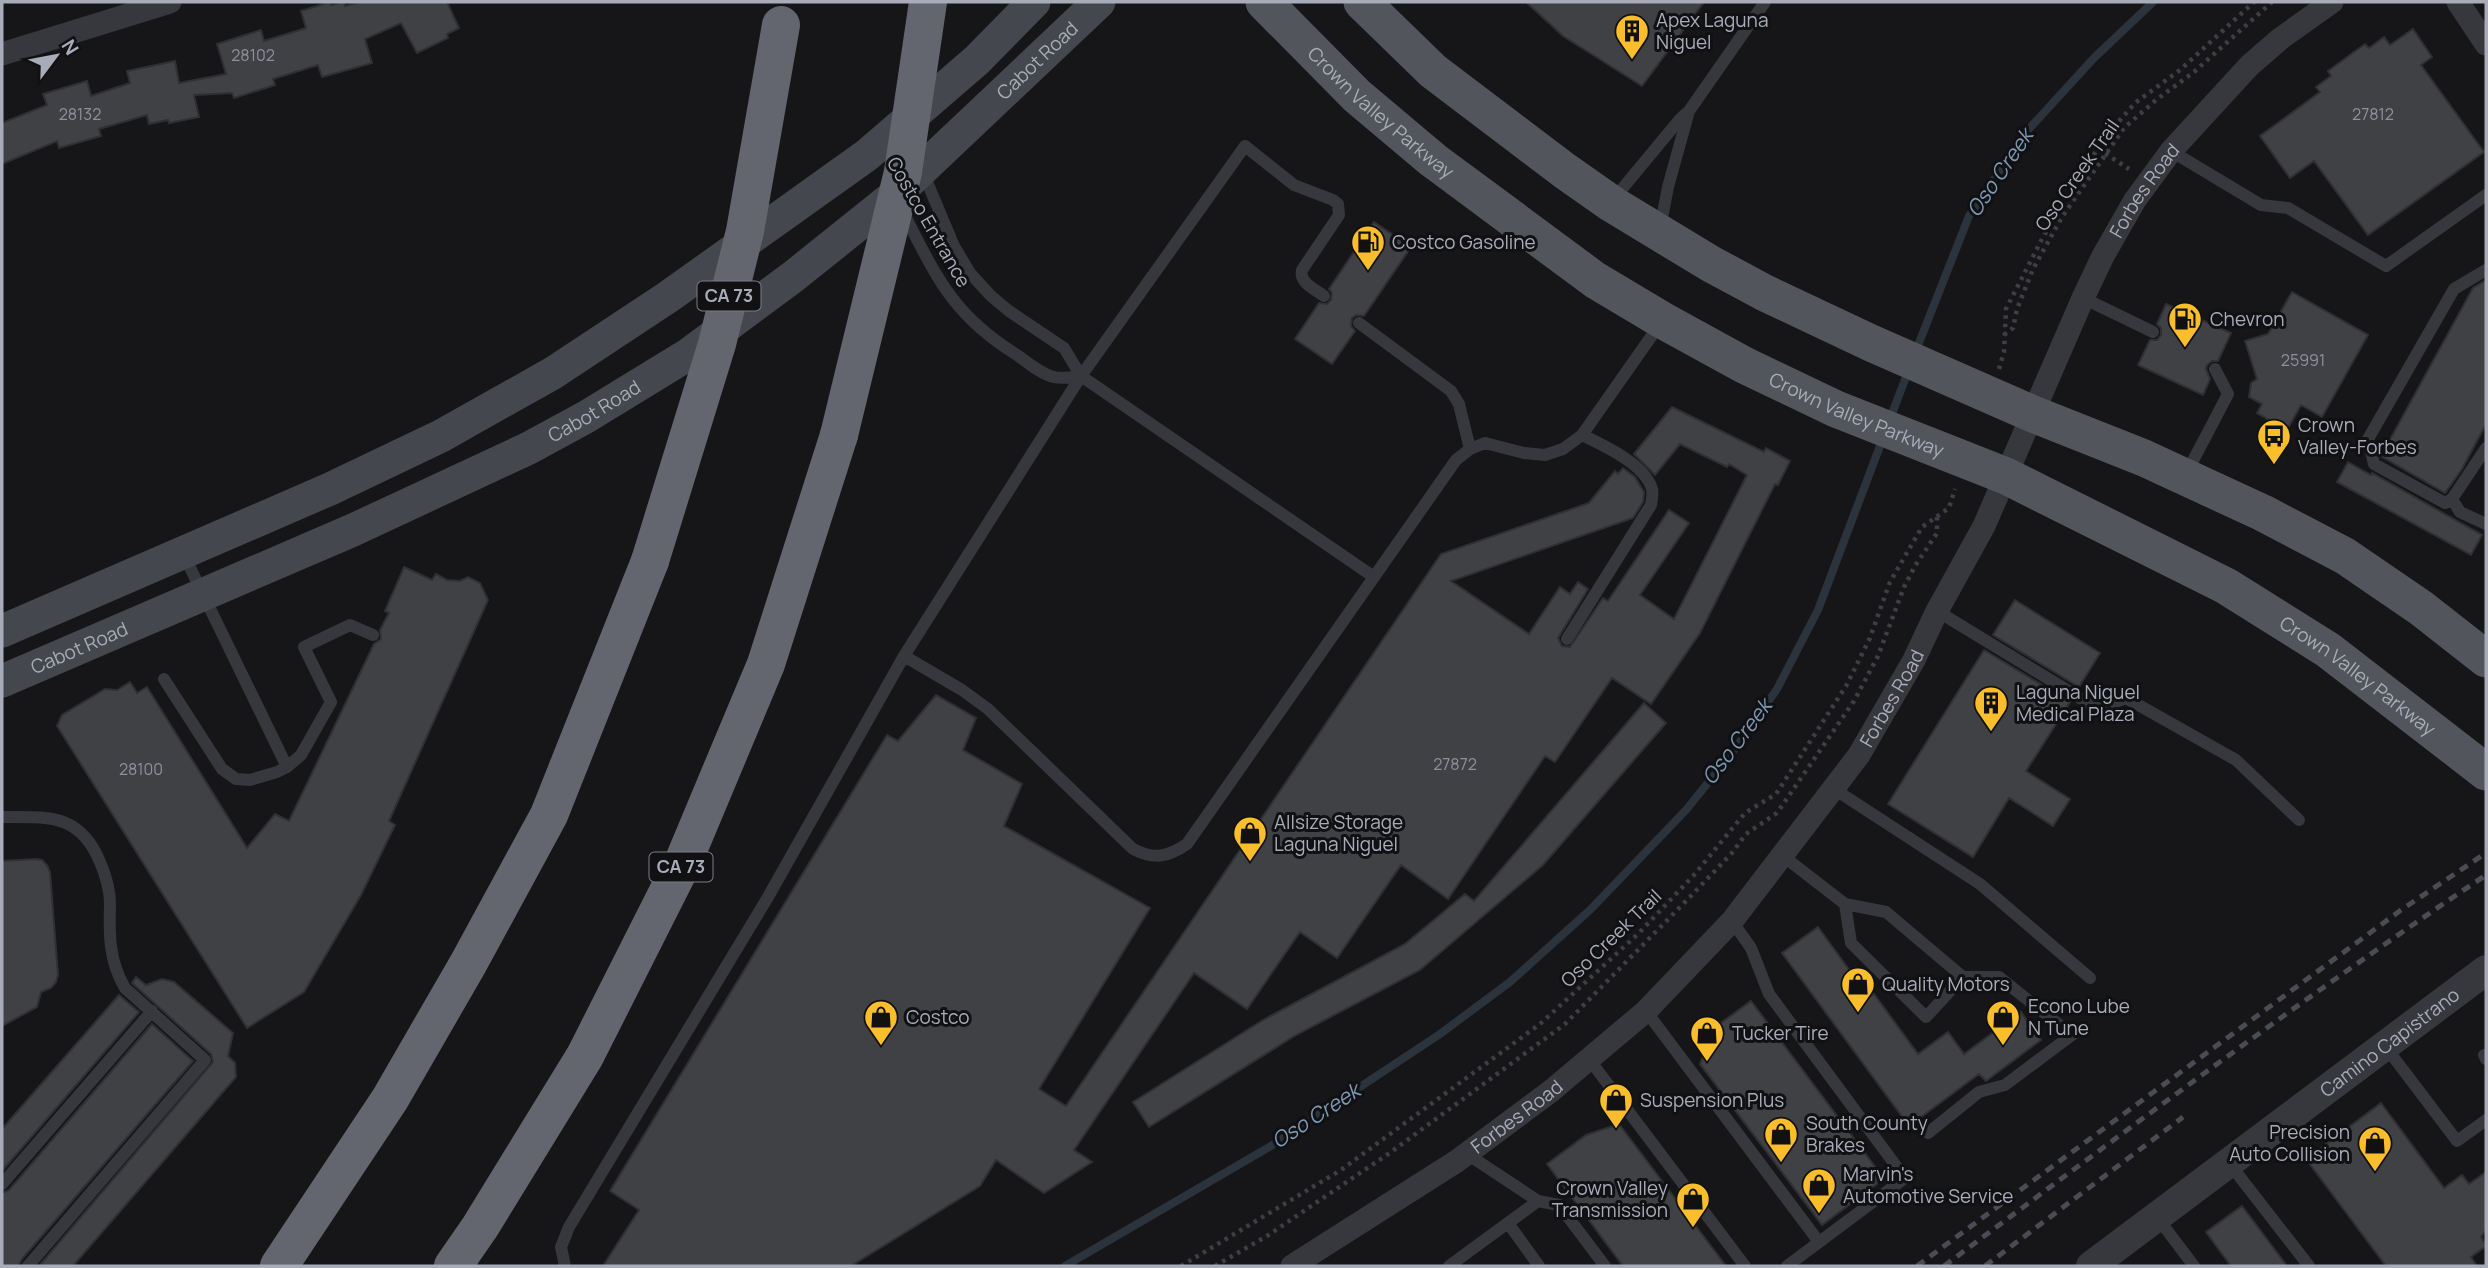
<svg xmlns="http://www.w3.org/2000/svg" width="2488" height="1268" viewBox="0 0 2488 1268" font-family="Manrope,sans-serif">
<rect width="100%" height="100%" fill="#161618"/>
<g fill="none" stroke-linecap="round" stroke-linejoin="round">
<path stroke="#2b343d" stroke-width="8" d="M1915,353L1969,216L2028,130L2094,58L2153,2
M1890,419L1909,369
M1065,1266L1271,1146L1440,1034L1510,982L1590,910L1686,810L1732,753L1777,689L1818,610L1883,438"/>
</g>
<path fill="#404145" stroke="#303034" stroke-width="2" d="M330,2L331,5L344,2L345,6L361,2H447L459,28L447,34L448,38L417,53L401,23L365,39L372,63L322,77L318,65L273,79L275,85L234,98L232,93L194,95L199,117L169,123L168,120L149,124L147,115L99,129L101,136L59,148L57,141L2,164V123L47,105L43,94L87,81L91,96L130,83L127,71L175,61L179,83L226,74L217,44L261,30L264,41L306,28L301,11Z
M1526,2H1704L1642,86L1563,36Z
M2413,29L2432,57L2421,65L2484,152L2368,235L2314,161L2290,178L2260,136L2320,92L2316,87L2331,76L2328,71L2365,44L2369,48L2384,37L2390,45Z
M1374,222L1411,247L1364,316L1356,315L1352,318L1351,326L1355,331L1332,364L1295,339L1319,303L1327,304L1331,300L1332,293L1329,289Z
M2486,280V424L2462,469L2445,493L2381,456L2473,288Z
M2292,292L2368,335L2322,417L2301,405L2287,430L2257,413L2262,404L2249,397L2251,383L2257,379L2245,341L2268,334Z
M2166,304L2231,333L2218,361H2212L2207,365L2206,369L2210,379L2203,395L2138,365L2150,340H2157L2161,335V328L2157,324Z
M1672,407L1764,452L1766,448L1790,461L1778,485L1775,484L1700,633L1651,704L1612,678L1555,762L1545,756L1448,899L1401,865L1337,958L1300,932L1247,1009L1194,973L1074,1150L1092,1162L1044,1193L996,1160L980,1186L851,1266H603L639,1210L610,1191L887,735L898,741L936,695L976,718L963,750L1022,784L1004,826L1150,908L1039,1089L1066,1106L1441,554L1589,503L1615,471L1618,474L1623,468L1635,477L1644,492L1643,502L1633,518L1451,581L1529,634L1560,587L1570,594L1578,582L1588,589L1558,638L1562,646L1570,647L1603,598L1608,601L1669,510L1689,523L1640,595L1674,619L1747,475L1729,464L1727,467L1680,444L1655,475L1634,454Z
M2348,462L2371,475L2372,473L2482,535L2471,555L2337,482Z
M404,567L432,580L436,574L447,580L460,581L468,577L480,583L488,600L389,821L395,825L361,895L304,992L247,1028L57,726L62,715L105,689L117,690L130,682L137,693L147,687L247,848L275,814L289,821L374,644L381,639L380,630L389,613L385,611Z
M2015,600L2100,653L2079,687L1993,635Z
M1984,650L2070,702L2026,771L2070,799L2053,826L2009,798L1973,857L1888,804Z
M1644,703L1666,723L1543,865L1420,970L1296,1035L1149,1127L1133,1102L1263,1020L1405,944L1465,894L1474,901Z
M36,859L42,860L47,865L50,872L58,975L56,982L51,988L41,992L37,1007L2,1026V861Z
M1818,927L1869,997L1874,994L1918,1054L1948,1032L1964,1054L2021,1012L2041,1040L1986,1081L1979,1074L1909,1126L1782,953Z
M136,977L146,985L162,979L174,982L233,1033L228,1056L235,1063L236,1077L73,1266H39L213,1062L211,1054L132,983Z
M119,995L139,1012L2,1171V1129Z
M1751,1001L1879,1172L1877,1184L1822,1225L1700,1064L1714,1028Z
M152,1024L193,1061L21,1260L19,1266H2V1193L9,1190Z
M2381,1103L2444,1188L2462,1175L2469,1184L2486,1172V1230L2481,1237L2486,1246L2471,1257L2477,1266H2386L2306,1159Z
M1619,1124L1726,1266H1623L1547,1164L1586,1135Z
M2242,1206L2287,1266H2231L2206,1232Z"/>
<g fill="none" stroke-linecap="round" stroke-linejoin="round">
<path stroke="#3d3f45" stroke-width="4.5" stroke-dasharray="3.5 5" stroke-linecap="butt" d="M2098,149L2129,169
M2004,335L2013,328L2017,309L2033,269L2062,217L2124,128L2156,100L2194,72L2272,2
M1999,369L2004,352L2006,309L2043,237L2073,186L2107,135L2135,103L2180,70L2254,2
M1181,1266L1341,1170L1540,1024L1639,933L1694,875L1745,813L1776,794L1846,686L1870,638L1890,582L1922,527L1949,508L1955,489
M1215,1266L1267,1236L1391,1152L1565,1024L1688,899L1731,854L1746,834L1777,813L1854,701L1878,656L1904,587L1915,566L1937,533V517"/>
<path stroke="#37383d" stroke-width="12" d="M2171,151L2261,205L2288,208L2386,266L2486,195
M922,170L954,246L970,273L991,296L1009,311L1064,348L1081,376L1374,577
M1612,201L1680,119L1689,111L1765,2
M902,210C936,276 952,315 1017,355C1027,362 1042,375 1054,377C1062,379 1073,377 1081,376
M1660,229L1668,187L1689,111
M2486,270L2454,289L2368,439L2374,464L2445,503L2452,499L2486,448
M2083,298L2153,332
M1359,323L1451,391L1459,404L1470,449
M2186,474L2228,394L2215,369
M2452,499L2460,512L2486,524
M183,553L287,767
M1937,611L2098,709L2126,698L2236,760L2299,820
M1567,639L1651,505C1652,500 1653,494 1652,489C1645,464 1603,445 1582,435
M904,656L962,690L988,709L1133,849C1154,860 1168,857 1187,844L1456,460L1470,449L1485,443L1524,453L1545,455L1563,449L1582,435L1660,324
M164,679L222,769L236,779L250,780L277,772L287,767L301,755L331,702L304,647L350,625L373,635
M1834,789L1980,884L2090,978
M2,817C48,817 80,813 100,862C106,876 110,889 110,904C109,935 109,961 125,988L205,1060L28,1266
M1783,856L1845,904L1886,912L1963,977H1999L2072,1035L2005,1085L1979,1092L1928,1133
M1845,904L1851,943L1926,1017L1963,977
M1732,921L1751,948L1769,994L1905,1178L1787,1266
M1646,1011L1819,1242
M2385,1046L2457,1141L2486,1120
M2484,1055L2486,1059
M1589,1059L1745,1266
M1467,1154L1538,1201L1559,1205L1605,1266
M2229,1163L2309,1266
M2,1184L152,1011
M2157,1217L2194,1266
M1508,1223L1539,1266
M565,1266L561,1247L569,1227L768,897L904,656L1081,376L1245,146L1294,185L1333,200L1338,204L1339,215L1302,270C1299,283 1315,289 1324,296
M1449,1266L1538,1201"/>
<g stroke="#37383d" stroke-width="23">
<path d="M2458,2L2486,44"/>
<path d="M2,54L170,2"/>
<path id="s1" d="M1292,1266L1457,1161L1551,1091L1646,1011L1732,921L1859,755L1914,660L1937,611L1984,526L2083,298L2103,256L2135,200L2171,151L2249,66L2280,39L2332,2"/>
</g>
<path stroke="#37383d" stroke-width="30" id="s2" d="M2091,1266L2486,970"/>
<g stroke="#45474e" stroke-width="33">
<path d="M2,631L330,489L441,436L553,373L668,297L867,155L977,60L1034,2"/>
<path id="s3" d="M2,681L353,530L529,448L586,417L689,354L794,276L895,195L1099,2"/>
</g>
<g stroke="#53555d" stroke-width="37">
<path id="s4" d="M1264,2L1357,96L1433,160L1595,280L1662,320L1744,365L1836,409L2006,476L2226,586L2328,650L2486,772"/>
<path d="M1362,2L1433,71L1565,171L1612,204L1711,264L1765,293L1871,343L2033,414L2144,458L2263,513L2345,556L2421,608L2486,659"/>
</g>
<path stroke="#63656f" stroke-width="38" d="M279,1266L390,1099L468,964L549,815L650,561
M453,1266L480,1227L585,1056L684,860L766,664L839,435"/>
<path stroke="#4a4c53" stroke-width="5" stroke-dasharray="9 7" stroke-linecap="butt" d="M1917,1266L2401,910L2486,853
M1944,1266C2123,1133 2301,999 2486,875
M1985,1266L2183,1117"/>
<path stroke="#63656f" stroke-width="38" d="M839,435L903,172L928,2
M650,561L717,344L745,231L781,25"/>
</g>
<defs>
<g id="building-pin" transform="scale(1.75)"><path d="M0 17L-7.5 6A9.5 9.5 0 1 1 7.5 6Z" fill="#fabe2c" stroke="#111113"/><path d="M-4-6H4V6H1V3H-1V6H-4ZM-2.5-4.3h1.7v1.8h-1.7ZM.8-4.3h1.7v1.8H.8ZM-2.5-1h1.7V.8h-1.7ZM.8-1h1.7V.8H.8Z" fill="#111"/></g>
<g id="fuel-pin" transform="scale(1.75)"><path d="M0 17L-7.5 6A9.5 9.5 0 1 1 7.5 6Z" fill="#fabe2c" stroke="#111113"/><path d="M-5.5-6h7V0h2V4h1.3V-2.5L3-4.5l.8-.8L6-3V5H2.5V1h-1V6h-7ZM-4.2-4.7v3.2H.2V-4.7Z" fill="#111"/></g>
<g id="bus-pin" transform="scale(1.75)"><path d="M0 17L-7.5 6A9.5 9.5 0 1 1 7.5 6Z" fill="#fabe2c" stroke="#111113"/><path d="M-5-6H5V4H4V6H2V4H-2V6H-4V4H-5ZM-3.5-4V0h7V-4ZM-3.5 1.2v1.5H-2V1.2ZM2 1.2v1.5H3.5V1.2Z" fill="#111"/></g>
<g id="shop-pin" transform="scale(1.75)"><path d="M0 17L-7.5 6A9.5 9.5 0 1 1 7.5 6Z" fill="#fabe2c" stroke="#111113"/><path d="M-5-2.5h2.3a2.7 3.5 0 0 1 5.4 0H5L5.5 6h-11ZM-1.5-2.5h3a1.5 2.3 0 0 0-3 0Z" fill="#111"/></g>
</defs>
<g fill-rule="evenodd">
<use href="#building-pin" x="1632" y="31"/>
<use href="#fuel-pin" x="1368" y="242"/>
<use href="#fuel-pin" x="2185" y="319"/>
<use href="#bus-pin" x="2274" y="436"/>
<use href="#building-pin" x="1991" y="703"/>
<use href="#shop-pin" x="1250" y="833"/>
<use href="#shop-pin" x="1858" y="984"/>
<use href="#shop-pin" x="881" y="1017"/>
<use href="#shop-pin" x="2003" y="1017"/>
<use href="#shop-pin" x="1707" y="1033"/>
<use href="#shop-pin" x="1616" y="1100"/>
<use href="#shop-pin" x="1781" y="1134"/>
<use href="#shop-pin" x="2375" y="1143"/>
<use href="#shop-pin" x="1819" y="1185"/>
<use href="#shop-pin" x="1693" y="1199"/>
</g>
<g text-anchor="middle" stroke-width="6" stroke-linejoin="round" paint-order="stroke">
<g font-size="16" fill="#8e919c">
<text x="253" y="61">28102</text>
<text x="80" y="120">28132</text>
<text x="2373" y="120">27812</text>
<text x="2303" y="366">25991</text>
<text x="1455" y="770">27872</text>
<text x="141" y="775">28100</text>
</g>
<g fill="#111113" stroke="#7b7e87" stroke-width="2">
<rect x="697.5" y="281.5" width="63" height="29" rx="5"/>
<rect x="649.5" y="852.5" width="63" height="29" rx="5"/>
</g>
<g font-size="18" font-weight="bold" fill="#a8acb9">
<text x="729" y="302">CA 73</text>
<text x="681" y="873">CA 73</text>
</g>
<g font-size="19" fill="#a8acb9" stroke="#111113" text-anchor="start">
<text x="1656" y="27">Apex Laguna<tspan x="1656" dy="22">Niguel</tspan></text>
<text x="1392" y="249">Costco Gasoline</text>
<text x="2210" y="326">Chevron</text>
<text x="2298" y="432">Crown<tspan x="2298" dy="22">Valley-Forbes</tspan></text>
<text x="2016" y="699">Laguna Niguel<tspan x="2016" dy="22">Medical Plaza</tspan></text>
<text x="1274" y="829">Allsize Storage<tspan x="1274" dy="22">Laguna Niguel</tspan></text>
<text x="1882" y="991">Quality Motors</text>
<text x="2028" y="1013">Econo Lube<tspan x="2028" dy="22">N Tune</tspan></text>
<text x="906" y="1024">Costco</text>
<text x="1732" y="1040">Tucker Tire</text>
<text x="1640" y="1107">Suspension Plus</text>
<text x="1806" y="1130">South County<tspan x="1806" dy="22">Brakes</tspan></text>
<text x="2350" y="1139" text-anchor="end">Precision<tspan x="2350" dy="22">Auto Collision</tspan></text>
<text x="1843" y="1181">Marvin's<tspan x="1843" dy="22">Automotive Service</tspan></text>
<text x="1668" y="1195" text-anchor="end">Crown Valley<tspan x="1668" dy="22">Transmission</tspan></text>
</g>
<g font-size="19" fill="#a8acb9" stroke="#111113">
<text dy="7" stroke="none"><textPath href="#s3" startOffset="1218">Cabot Road</textPath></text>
<text dy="7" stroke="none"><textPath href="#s4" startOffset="161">Crown Valley Parkway</textPath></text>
<text transform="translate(2077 175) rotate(-55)" y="7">Oso Creek Trail</text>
<text dy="7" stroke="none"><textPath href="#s1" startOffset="1404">Forbes Road</textPath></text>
<text transform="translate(929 222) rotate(60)" y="7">Costco Entrance</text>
<text dy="7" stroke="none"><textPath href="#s3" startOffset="651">Cabot Road</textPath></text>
<text dy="7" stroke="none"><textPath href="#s4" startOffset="728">Crown Valley Parkway</textPath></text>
<text dy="7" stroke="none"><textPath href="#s3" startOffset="84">Cabot Road</textPath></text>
<text dy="7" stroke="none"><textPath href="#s4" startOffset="1295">Crown Valley Parkway</textPath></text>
<text dy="7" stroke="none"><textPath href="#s1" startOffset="836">Forbes Road</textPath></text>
<text transform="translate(1611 938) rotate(-44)" y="7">Oso Creek Trail</text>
<text dy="7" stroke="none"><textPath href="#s2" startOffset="373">Camino Capistrano</textPath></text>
<text dy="7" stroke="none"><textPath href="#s1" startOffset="270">Forbes Road</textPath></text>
</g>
<g font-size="21" font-style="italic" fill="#7d99b5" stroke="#111113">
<text transform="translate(2000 173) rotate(-56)" y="7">Oso Creek</text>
<text transform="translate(1737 742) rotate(-53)" y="7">Oso Creek</text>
<text transform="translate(1316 1116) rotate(-33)" y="7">Oso Creek</text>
</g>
</g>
<rect width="2488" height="1268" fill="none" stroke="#a8acb9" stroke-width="7"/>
<g transform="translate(56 56) rotate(58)" stroke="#111113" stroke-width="5" paint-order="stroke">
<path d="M0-5L12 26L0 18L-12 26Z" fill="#a8acb9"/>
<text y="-10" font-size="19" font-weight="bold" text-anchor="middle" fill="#a8acb9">N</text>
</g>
</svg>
